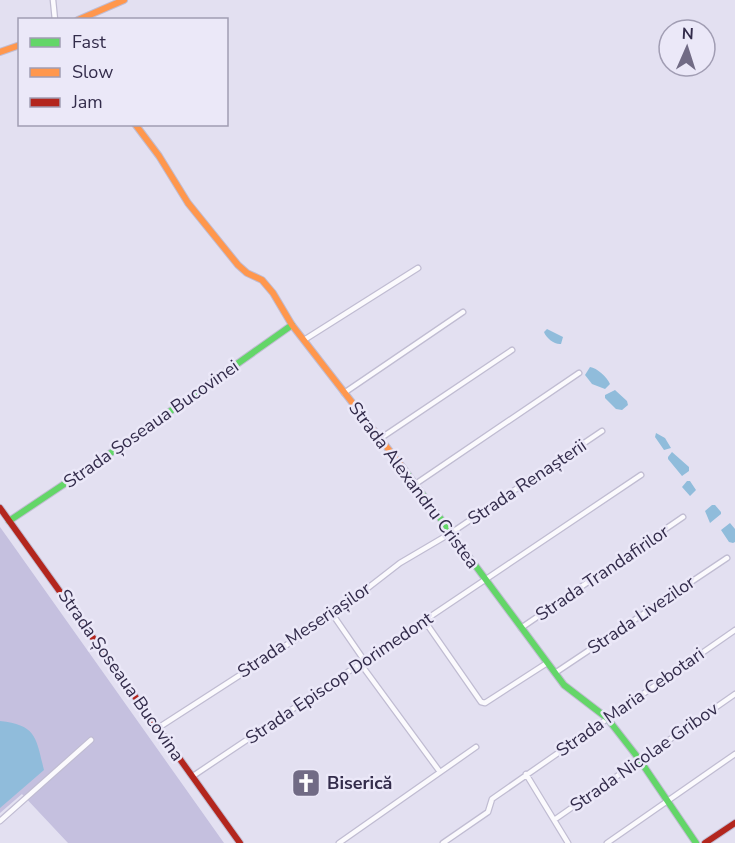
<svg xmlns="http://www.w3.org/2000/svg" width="735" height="843" viewBox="0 0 735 843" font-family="'Nunito Sans',sans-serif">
<rect width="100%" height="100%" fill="#e3e0f1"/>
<path fill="#c5c0df" d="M0,527L10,541L224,843H68L22,794L0,813Z"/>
<path fill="#90bcdb" d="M547,329L563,337L561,344C555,345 546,338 544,332Z
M590,367C597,368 607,377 610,384L605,389L592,384L585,375Z
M615,390L627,401L628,405L622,410L616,409L605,398V395Z
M656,433L665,438L671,448L664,450L655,437Z
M672,452L689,467V471L682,476L668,459V457Z
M687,481H690L696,490L690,496L682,487Z
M712,505H715L721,512V514L710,523L705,511Z
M730,523L735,529V542L733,543L729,542L721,530Z
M0,721C37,725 36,738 44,770L0,808Z"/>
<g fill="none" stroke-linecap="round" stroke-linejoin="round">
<g stroke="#c0bcd2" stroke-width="7">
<path id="street" d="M53,0L55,20
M304,340L418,268
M344,393L463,312
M381,438L512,350
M414,485L579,373
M333,615L364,660
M424,620L481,702L485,703L547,663
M521,628L683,517
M360,663L440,772
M555,673L727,558
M158,728L333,615L400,563L451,533L602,431
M526,774L568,843
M193,776L641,475
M554,820L735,694
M0,821L91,740
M339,843L476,747
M443,843L488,812L492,799L735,630
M607,843L735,754"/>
</g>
<g stroke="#c0bcd2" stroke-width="8">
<path id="fast" d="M403,468L564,685L607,718L639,759L696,843
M9,521L124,444L292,325"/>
</g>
<g stroke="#c0bcd2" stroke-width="8">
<path id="slow" d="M78,20L124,0
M0,52L20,45
M135,124L159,156L188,203L238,265L247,273L262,280L273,293L292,325L403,468"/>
</g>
<g stroke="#c0bcd2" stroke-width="8">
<path id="jam" d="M0,508L240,843
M705,843L735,823"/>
</g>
<use href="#street" stroke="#fbfafd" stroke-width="4.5"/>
<use href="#fast" stroke="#63d668" stroke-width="6"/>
<use href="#slow" stroke="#ff974d" stroke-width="6"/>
<use href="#jam" stroke="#b3261e" stroke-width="6"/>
</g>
<defs>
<g id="church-square" transform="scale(1.5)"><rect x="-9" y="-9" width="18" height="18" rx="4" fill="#716b85" stroke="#ebe8f8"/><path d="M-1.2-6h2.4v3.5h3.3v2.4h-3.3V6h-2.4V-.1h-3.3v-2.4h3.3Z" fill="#fff"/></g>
</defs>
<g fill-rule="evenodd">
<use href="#church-square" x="306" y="783"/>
</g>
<g text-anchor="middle" stroke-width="5" stroke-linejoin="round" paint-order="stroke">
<g font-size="18" fill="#332c4b" stroke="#ebe8f8">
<text transform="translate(151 424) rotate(-35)" y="6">Strada Șoseaua Bucovinei</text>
<text transform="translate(527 482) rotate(-34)" y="6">Strada Renașterii</text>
<text transform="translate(414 485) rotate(53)" y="6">Strada Alexandru Cristea</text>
<text transform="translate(602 573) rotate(-34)" y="6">Strada Trandafirilor</text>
<text transform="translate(641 615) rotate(-34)" y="6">Strada Livezilor</text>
<text transform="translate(304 630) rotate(-34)" y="6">Strada Meseriașilor</text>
<text transform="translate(121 675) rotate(55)" y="6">Strada Șoseaua Bucovina</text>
<text transform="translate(339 678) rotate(-34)" y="6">Strada Episcop Dorimedont</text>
<text transform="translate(630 702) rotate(-35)" y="6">Strada Maria Cebotari</text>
<text transform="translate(644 757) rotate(-35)" y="6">Strada Nicolae Gribov</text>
</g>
<g font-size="18" font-weight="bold" fill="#332c4b" stroke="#ebe8f8" text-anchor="start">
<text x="327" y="789">Biserică</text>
</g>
</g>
<rect x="18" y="18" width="210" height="108" fill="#ebe8f8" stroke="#a19db3" stroke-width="1.5"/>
<rect x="30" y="38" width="30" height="9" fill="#63d668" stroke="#a19db3" stroke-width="1.5"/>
<text x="72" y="48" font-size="18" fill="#332c4b">Fast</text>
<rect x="30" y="68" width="30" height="9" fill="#ff974d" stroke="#a19db3" stroke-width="1.5"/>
<text x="72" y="78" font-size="18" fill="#332c4b">Slow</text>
<rect x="30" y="98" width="30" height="9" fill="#b3261e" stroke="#a19db3" stroke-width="1.5"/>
<text x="72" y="108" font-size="18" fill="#332c4b">Jam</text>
<g transform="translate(687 48) rotate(3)"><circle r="28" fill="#ebe8f8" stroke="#a19db3" stroke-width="1.5"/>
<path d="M0-4.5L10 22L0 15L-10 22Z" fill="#716b85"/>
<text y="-9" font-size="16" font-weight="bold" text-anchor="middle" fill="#332c4b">N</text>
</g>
</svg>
